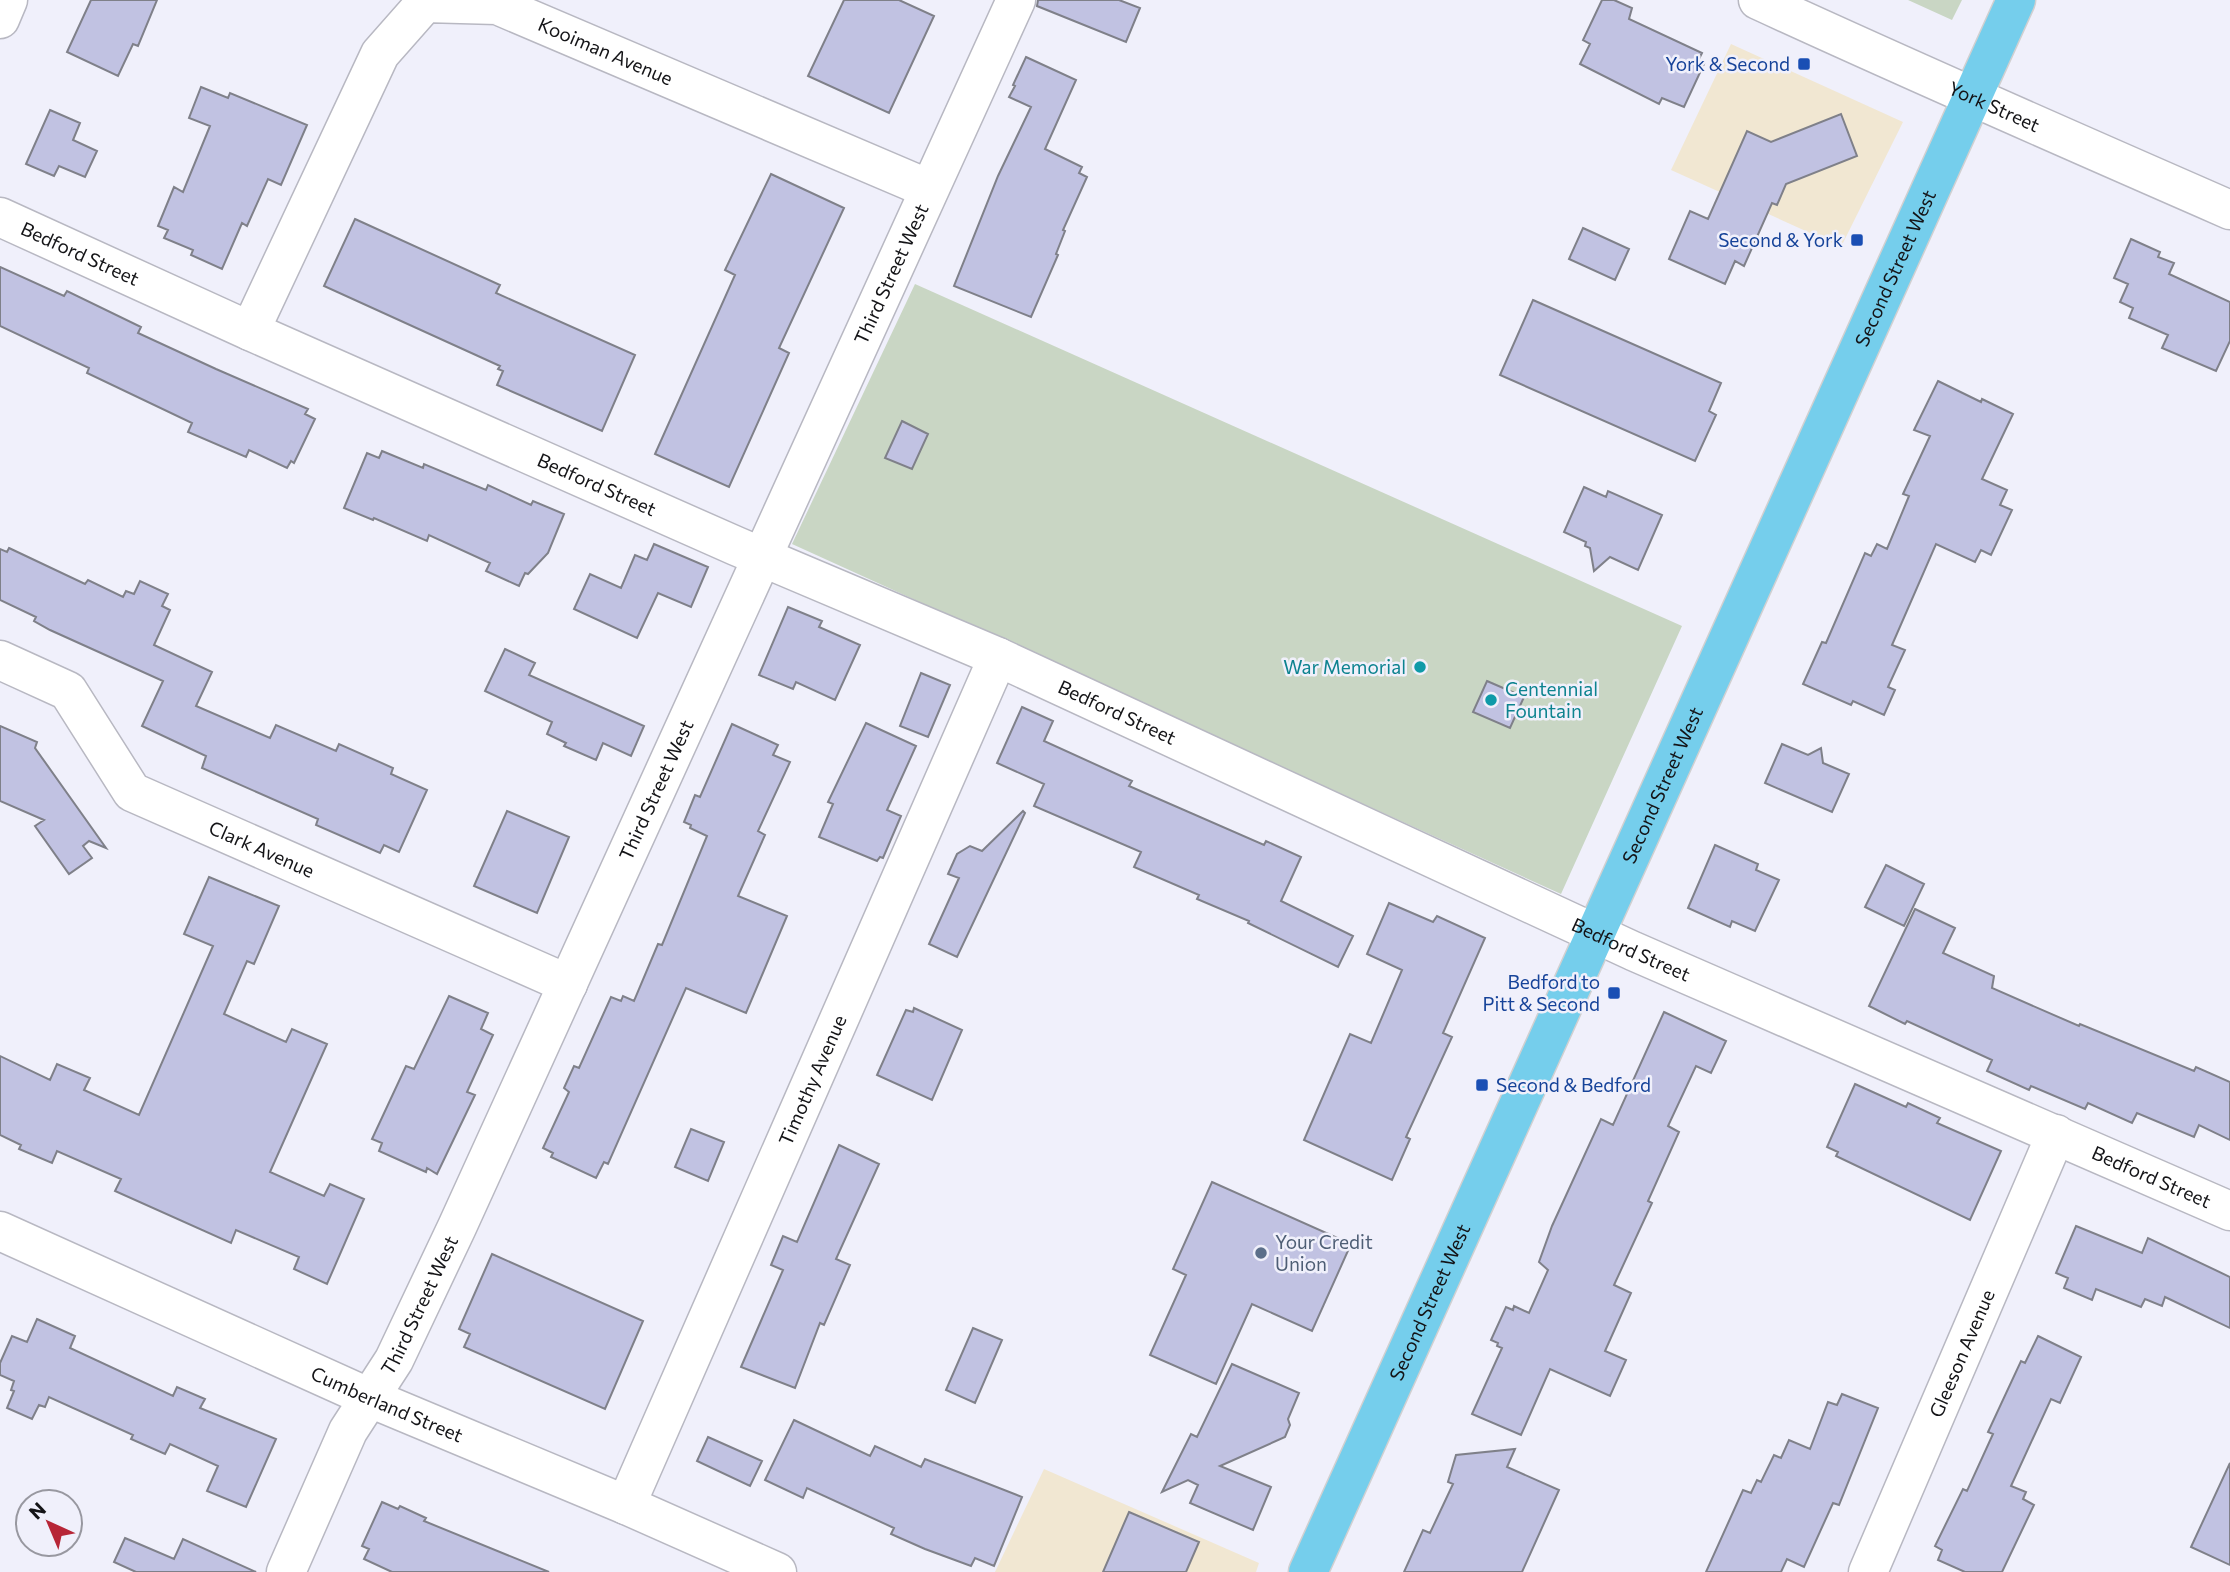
<svg xmlns="http://www.w3.org/2000/svg" width="2230" height="1572" viewBox="0 0 2230 1572" font-family="Commissioner,sans-serif">
<rect width="100%" height="100%" fill="#f0f0fb"/>
<path fill="#f1e7d2" d="M1731,44L1903,122L1841,247L1671,170Z
M1044,1469L1259,1563L1256,1572H995Z"/>
<path fill="#c9d6c4" d="M1908,0H1962L1952,20Z
M915,284L1682,626L1561,894L792,544Z"/>
<path fill="#c1c2e2" stroke="#7f8089" stroke-width="2" d="M91,0H157L138,46L133,44L118,76L67,52Z
M844,0H899L934,16L889,113L808,76Z
M1038,0H1119L1140,8L1126,42L1037,6Z
M1602,0H1614L1632,8L1629,19L1702,53L1698,61L1704,64L1684,107L1662,98L1659,104L1580,64L1590,44L1583,40Z
M1026,57L1076,80L1045,149L1082,167L1079,173L1087,177L1063,230L1065,231L1056,254L1058,255L1031,317L954,286L998,176L1031,107L1009,97L1015,86L1013,85Z
M201,87L228,98L230,93L307,125L281,185L268,179L247,226L242,223L222,269L191,255L193,250L164,238L168,230L158,226L174,187L183,192L210,126L189,118Z
M50,110L80,123L73,140L97,151L85,177L59,166L54,176L26,164Z
M1841,114L1857,156L1786,184L1777,205L1772,203L1744,266L1735,261L1725,284L1669,259L1690,211L1708,219L1747,131L1771,142Z
M771,174L844,208L779,348L789,353L729,487L655,454L735,275L725,270Z
M355,219L500,285L496,293L635,355L602,431L497,385L503,371L498,369L500,366L324,286Z
M1583,228L1629,249L1615,280L1569,259Z
M2131,239L2160,252L2158,257L2174,263L2169,274L2230,302V341L2216,371L2162,348L2168,335L2129,318L2133,308L2120,302L2128,284L2114,278Z
M0,267L64,296L67,291L141,327L138,333L216,369L308,409L305,414L315,419L294,463L291,461L287,468L249,450L246,457L188,432L192,423L87,373L89,368L0,326Z
M1533,300L1721,383L1709,411L1716,415L1695,461L1500,375Z
M1938,381L1981,402L1982,399L2013,414L1982,479L2007,490L2000,505L2012,510L1991,555L1981,550L1975,562L1936,544L1892,645L1905,650L1888,687L1895,690L1884,715L1853,701L1851,705L1803,684L1822,642L1826,643L1865,553L1871,556L1877,544L1887,549L1909,496L1903,494L1930,436L1914,430Z
M902,421L928,434L912,469L885,458Z
M382,451L423,468L424,464L486,490L488,485L531,505L533,501L564,514L548,553L528,574L525,573L519,586L486,571L490,563L429,535L427,541L374,518L373,520L344,508L367,453L379,458Z
M1584,487L1606,497L1608,491L1662,515L1638,570L1610,557L1594,571L1590,548L1585,546L1586,542L1564,532Z
M654,544L708,567L691,607L658,593L637,638L574,609L590,574L621,588L635,555L647,560Z
M9,548L85,584L88,580L123,597L126,591L134,594L140,581L168,594L162,606L170,610L154,645L212,672L196,706L270,738L276,725L336,751L339,744L393,768L391,774L427,790L399,852L384,845L380,853L316,825L318,819L202,768L206,756L142,726L163,681L50,630L34,621L36,617L0,600V549L7,552Z
M788,607L822,621L819,627L860,645L835,700L796,682L793,689L759,675Z
M505,649L535,663L529,675L644,726L631,756L603,743L596,760L564,746L566,743L547,734L552,722L485,691Z
M921,673L950,685L928,737L900,726Z
M1487,681L1524,697L1510,728L1473,712Z
M1022,707L1053,721L1044,741L1132,781L1129,786L1264,845L1266,841L1301,857L1281,901L1353,936L1338,967L1248,923L1249,921L1197,899L1199,895L1134,867L1141,852L1034,806L1044,784L997,763Z
M866,723L916,746L887,810L901,816L883,858L880,857L877,861L819,837L833,804L828,802Z
M732,724L778,745L773,755L790,762L758,831L765,835L738,896L787,916L746,1013L686,988L608,1164L604,1162L596,1178L551,1157L553,1153L543,1148L569,1092L564,1088L574,1066L579,1068L611,997L621,1001L623,996L634,1001L658,944L662,945L707,836L690,828L691,825L684,822L695,795L700,797Z
M0,726L37,742L35,748L106,848L89,841L83,846L92,858L69,874L35,826L44,820L0,801Z
M1782,744L1808,755L1821,748L1823,763L1849,774L1832,812L1765,783Z
M507,811L569,837L537,913L474,886Z
M1023,811L1025,813L957,957L929,944L959,878L948,874L957,854L970,846L982,851Z
M1715,845L1758,864L1756,870L1779,880L1755,931L1732,921L1730,927L1688,908Z
M1886,865L1924,884L1904,926L1865,907Z
M209,877L279,906L254,964L247,961L224,1014L286,1042L292,1029L327,1044L270,1172L324,1196L330,1184L364,1199L327,1284L294,1269L299,1257L236,1230L231,1243L115,1191L121,1179L57,1151L52,1163L19,1149L21,1145L0,1135V1056L50,1080L57,1064L90,1078L84,1090L139,1115L213,946L184,934Z
M1389,903L1433,922L1437,916L1485,938L1443,1033L1452,1037L1406,1137L1410,1139L1392,1180L1304,1140L1350,1034L1371,1043L1402,970L1367,954Z
M1915,909L1955,928L1943,953L1994,976L1992,988L2079,1026L2080,1024L2194,1071L2196,1067L2230,1082V1140L2199,1125L2194,1137L2137,1113L2132,1123L2088,1103L2085,1109L2031,1086L2029,1090L1987,1071L1992,1060L1907,1021L1905,1024L1869,1006Z
M449,996L488,1013L481,1029L493,1035L467,1092L475,1095L437,1174L427,1168L426,1172L379,1151L382,1143L372,1139L406,1066L414,1069Z
M914,1008L962,1030L932,1100L877,1075L906,1010L913,1012Z
M1664,1012L1726,1041L1711,1073L1696,1066L1668,1126L1679,1132L1648,1201L1652,1203L1614,1285L1631,1293L1605,1351L1626,1360L1610,1396L1550,1369L1521,1435L1472,1414L1502,1348L1497,1346L1498,1343L1491,1340L1506,1307L1513,1310L1514,1306L1529,1313L1548,1270L1539,1262L1552,1226L1601,1119L1613,1125Z
M1855,1084L1906,1107L1908,1103L1940,1118L1937,1123L2001,1151L1970,1220L1836,1156L1838,1152L1827,1147Z
M691,1129L724,1142L708,1181L675,1167Z
M839,1145L879,1164L836,1259L850,1265L824,1325L820,1323L795,1388L741,1367L783,1270L771,1265L783,1236L797,1242Z
M1212,1182L1351,1244L1312,1331L1252,1304L1216,1384L1150,1355L1186,1275L1173,1269Z
M2076,1226L2142,1253L2148,1238L2230,1277V1328L2165,1297L2162,1306L2145,1299L2141,1307L2096,1289L2092,1300L2064,1288L2068,1278L2056,1273Z
M492,1254L643,1321L605,1409L464,1347L470,1334L459,1329Z
M37,1319L75,1336L70,1348L173,1396L177,1387L205,1399L200,1408L276,1439L246,1507L207,1491L218,1466L170,1444L165,1454L131,1439L133,1435L49,1397L45,1407L39,1405L32,1419L7,1408L14,1391L11,1390L14,1381L0,1375V1363L12,1336L27,1342Z
M973,1328L1002,1340L975,1403L946,1390Z
M2038,1336L2081,1357L2060,1403L2051,1399L2011,1486L2026,1492L2023,1499L2034,1505L2002,1572H1965L1938,1560L1942,1550L1935,1546L1963,1489L1967,1491L1993,1434L1988,1432L2021,1361L2025,1363Z
M1232,1364L1299,1393L1288,1419L1290,1425L1285,1437L1220,1466L1271,1487L1253,1530L1190,1503L1198,1485L1188,1480L1162,1492L1191,1434L1197,1437Z
M1842,1394L1878,1408L1839,1505L1833,1503L1804,1567L1787,1559L1781,1572H1706L1743,1490L1751,1493L1757,1480L1761,1482L1774,1455L1781,1458L1789,1440L1810,1449L1828,1402L1837,1405Z
M794,1420L870,1456L875,1446L921,1467L925,1459L1022,1497L994,1566L975,1558L971,1566L925,1549L891,1534L894,1528L807,1488L803,1498L765,1480Z
M708,1437L762,1461L750,1486L697,1461Z
M1515,1449L1507,1467L1559,1490L1522,1572H1404L1423,1530L1430,1533L1453,1484L1448,1482L1456,1455Z
M2230,1463V1565L2191,1547Z
M382,1502L398,1509L400,1506L426,1518L424,1521L549,1572H392L364,1559L369,1549L362,1546Z
M1129,1512L1199,1542L1186,1572H1103Z
M125,1538L174,1559L183,1539L256,1572H136L114,1562Z"/>
<g fill="none" stroke-linecap="round" stroke-linejoin="round">
<g stroke="#b8b8c2" stroke-width="41">
<g id="minor">
<path id="s1" d="M1758,0C1914,72 2072,141 2230,210"/>
<path d="M0,19L8,0"/>
<path id="s2" d="M0,217L250,331L736,546L998,657L1633,951L2230,1211"/>
<path id="s3" d="M250,331L380,54L425,3L497,5L929,189"/>
<path id="s4" d="M0,660L68,691L132,792L568,984"/>
<path id="s5" d="M0,1231L370,1398L626,1505L777,1572"/>
<path id="s6" d="M626,1505L998,657"/>
<path id="s7" d="M286,1572L348,1431L394,1360L457,1227L1016,0"/>
<path id="s8" d="M1868,1572L2056,1134"/>
</g>
</g>
<g stroke="#d0d0d1" stroke-width="41">
<g id="major">
<path id="s9" d="M1308,1572L2016,0"/>
</g>
</g>
<use href="#minor" stroke="#fff" stroke-width="38"/>
<use href="#major" stroke="#75ceec" stroke-width="38"/>
</g>
<g fill="#1a4fb4" stroke="#f0f0fb" stroke-width="2.5">
<rect x="1797" y="57" width="14" height="14" rx="3.5"/>
<rect x="1850" y="233" width="14" height="14" rx="3.5"/>
<rect x="1607" y="986" width="14" height="14" rx="3.5"/>
<rect x="1475" y="1078" width="14" height="14" rx="3.5"/>
</g>
<g fill="#0f9aa8" stroke="#f0f0fb" stroke-width="2.5">
<circle cx="1420" cy="667" r="7"/>
<circle cx="1491" cy="700" r="7"/>
</g>
<circle fill="#5c6f8a" stroke="#f0f0fb" stroke-width="2.5" cx="1261" cy="1253" r="7"/>
<g text-anchor="middle" stroke-width="5" stroke-linejoin="round" paint-order="stroke">
<g font-size="19" fill="#141417" stroke="#f0f0fb">
<text dy="7" stroke="none"><textPath href="#s3" startOffset="564">Kooiman Avenue</textPath></text>
<text dy="7" stroke="none"><textPath href="#s1" startOffset="259">York Street</textPath></text>
<text dy="7" stroke="none"><textPath href="#s2" startOffset="88">Bedford Street</textPath></text>
<text dy="7" stroke="none"><textPath href="#s9" startOffset="1430">Second Street West</textPath></text>
<text dy="7" stroke="none"><textPath href="#s7" startOffset="1433">Third Street West</textPath></text>
<text dy="7" stroke="none"><textPath href="#s2" startOffset="654">Bedford Street</textPath></text>
<text dy="7" stroke="none"><textPath href="#s2" startOffset="1222">Bedford Street</textPath></text>
<text dy="7" stroke="none"><textPath href="#s9" startOffset="863">Second Street West</textPath></text>
<text dy="7" stroke="none"><textPath href="#s7" startOffset="866">Third Street West</textPath></text>
<text dy="7" stroke="none"><textPath href="#s4" startOffset="336">Clark Avenue</textPath></text>
<text dy="7" stroke="none"><textPath href="#s2" startOffset="1788">Bedford Street</textPath></text>
<text dy="7" stroke="none"><textPath href="#s6" startOffset="464">Timothy Avenue</textPath></text>
<text dy="7" stroke="none"><textPath href="#s2" startOffset="2356">Bedford Street</textPath></text>
<text dy="7" stroke="none"><textPath href="#s9" startOffset="296">Second Street West</textPath></text>
<text dy="7" stroke="none"><textPath href="#s7" startOffset="299">Third Street West</textPath></text>
<text dy="7" stroke="none"><textPath href="#s8" startOffset="238">Gleeson Avenue</textPath></text>
<text dy="7" stroke="none"><textPath href="#s5" startOffset="424">Cumberland Street</textPath></text>
</g>
<g font-size="19" fill="#164399" stroke="#f0f0fb" text-anchor="end">
<text x="1790" y="71">York &amp; Second</text>
<text x="1843" y="247">Second &amp; York</text>
<text x="1600" y="989">Bedford to<tspan x="1600" dy="22">Pitt &amp; Second</tspan></text>
<text x="1496" y="1092" text-anchor="start">Second &amp; Bedford</text>
</g>
<g font-size="19" fill="#0d838f" stroke="#f0f0fb" text-anchor="end">
<text x="1406" y="674">War Memorial</text>
<text x="1505" y="696" text-anchor="start">Centennial<tspan x="1505" dy="22">Fountain</tspan></text>
</g>
<g font-size="19" fill="#4e5e75" stroke="#f0f0fb" text-anchor="start">
<text x="1275" y="1249">Your Credit<tspan x="1275" dy="22">Union</tspan></text>
</g>
</g>
<g transform="translate(49 1523) rotate(316)"><circle r="33" fill="#f0f0fb" stroke="#9898a0" stroke-width="2"/>
<path d="M0-5L12 26L0 18L-12 26Z" fill="#b72637"/>
<text y="-10" font-size="19" font-weight="bold" text-anchor="middle" fill="#141417">N</text>
</g>
</svg>
